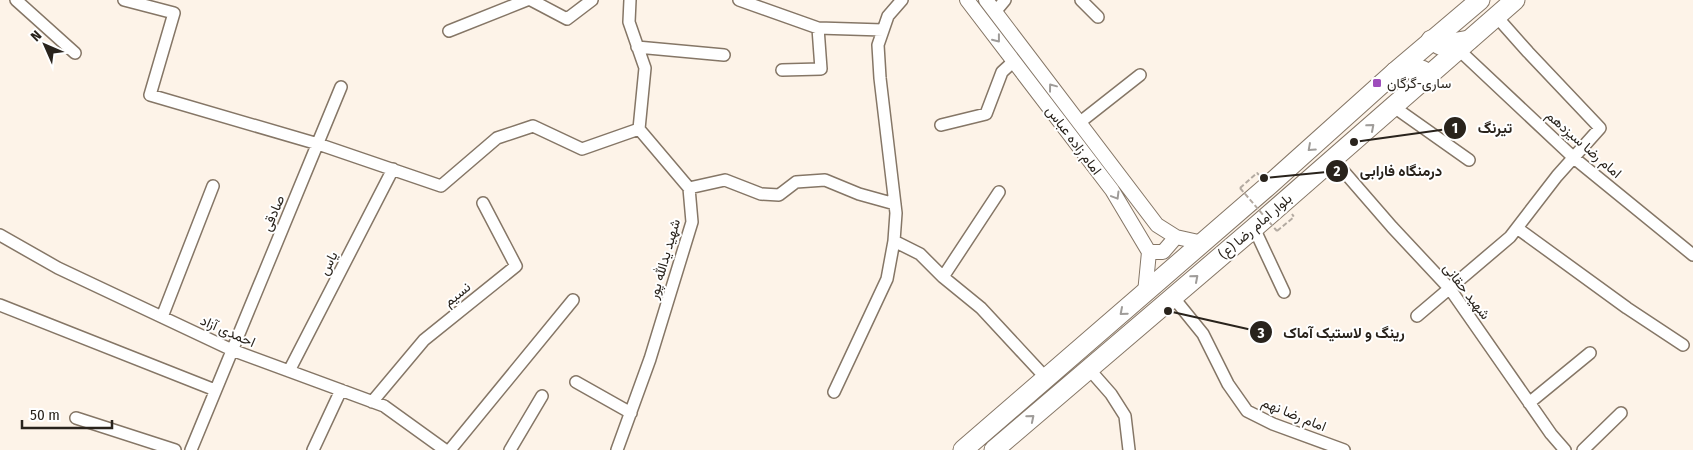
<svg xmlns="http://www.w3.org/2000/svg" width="1693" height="450" viewBox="0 0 1693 450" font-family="'Fira Sans Condensed',Vazirmatn,sans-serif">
<rect width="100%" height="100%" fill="#fdf3e8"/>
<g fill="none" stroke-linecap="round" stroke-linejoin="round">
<g stroke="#857666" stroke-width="14">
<path id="minor" d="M16,0L75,53
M124,0L174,13L150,95L318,144L441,186L497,138L533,126L582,149L639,129
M531,0L567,19L592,0
M739,0L818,28L883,30
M902,0L888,16L878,45L880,78L896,213L894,241L920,254L943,277L981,308L1046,378
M1081,0L1098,17
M995,12L1005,0
M449,31L527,0
M637,47L724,55
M1459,50L1574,158L1693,255
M782,70L821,69L818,28
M1394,107L1469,160
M1079,123L1140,75
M941,125L986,114L1002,72L1014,61
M1333,159L1392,227L1450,289L1551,434L1565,450
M689,188L725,180L761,194L779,195L796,182L825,180L859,194L895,204
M1254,228L1284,292
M1517,228L1627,308L1683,345
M0,235L58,268L232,350L384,406L445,450
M943,277L999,192
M1173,297L1203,334L1228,384L1247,411L1273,424L1344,450
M0,305L215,390
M1417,316L1510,237L1557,176L1600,128L1528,52L1496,16
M162,317L213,186
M1089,369L1111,394L1125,416L1129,450
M289,371L393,169
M576,382L631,413
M834,392L887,279L894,241
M372,402L424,340L516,266L483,203
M1529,403L1590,353
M76,418L175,450
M191,450L341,87
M313,450L341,390
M450,450L573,300
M510,450L542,396
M617,450L650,359L692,222L689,188L639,129L645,68L629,22L630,0
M1583,450L1621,413"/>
</g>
<g stroke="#857666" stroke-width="16">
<path id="tertiary" d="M967,0L1112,190L1149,252L1145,293
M986,0L1157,225L1176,237L1203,243
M1149,252H1163L1176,237"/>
</g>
<g stroke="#857666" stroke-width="21">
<path id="primary" d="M1431,40L1440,45L1469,40
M1395,72C1407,69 1419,65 1429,75"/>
</g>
<g stroke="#857666" stroke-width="21">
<path id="trunk" d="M963,450L1268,186L1395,72L1480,0
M994,450L1254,228L1515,0"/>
</g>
<path stroke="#b3aaa1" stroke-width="2" stroke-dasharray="5 2.5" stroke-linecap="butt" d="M1240,188L1257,173L1259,175
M1277,231L1294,217L1292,214"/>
<use href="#minor" stroke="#fff" stroke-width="11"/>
<use href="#tertiary" stroke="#fff" stroke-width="14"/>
<use href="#primary" stroke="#fff" stroke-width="19"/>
<use href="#trunk" stroke="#fff" stroke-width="19"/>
<path stroke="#b3aaa1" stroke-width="2" stroke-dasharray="5 2.5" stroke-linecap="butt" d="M1240,188L1277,231"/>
</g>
<defs><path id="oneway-chevron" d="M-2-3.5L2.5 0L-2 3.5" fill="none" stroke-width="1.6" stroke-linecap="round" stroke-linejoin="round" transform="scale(1.25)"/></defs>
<g stroke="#9f9c99">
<use href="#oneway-chevron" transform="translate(997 39) rotate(52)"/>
<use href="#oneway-chevron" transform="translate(1052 87) rotate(-127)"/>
<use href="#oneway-chevron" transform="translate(1371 127) rotate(-41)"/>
<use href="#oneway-chevron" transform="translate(1311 148) rotate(138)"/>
<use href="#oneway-chevron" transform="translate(1116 196) rotate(59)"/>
<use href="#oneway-chevron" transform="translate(1195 278) rotate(-41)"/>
<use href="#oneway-chevron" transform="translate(1123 312) rotate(139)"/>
<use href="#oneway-chevron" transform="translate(1031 418) rotate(-40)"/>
</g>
<rect fill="#9e4dbc" stroke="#fff" stroke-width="2" x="1372" y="78" width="10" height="10" rx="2.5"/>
<g text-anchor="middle" stroke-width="4" stroke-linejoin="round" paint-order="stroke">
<g font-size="14" fill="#29231c" stroke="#fff" text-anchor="start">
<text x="1387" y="88">ساری-گرگان</text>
</g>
<g font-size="14" fill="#29231c" stroke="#fff">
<text transform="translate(1074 140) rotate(53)" y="5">امام زاده عباس</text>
<text transform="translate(1584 144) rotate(41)" y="5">امام رضا سیزدهم</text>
<text transform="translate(273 213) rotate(-67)" y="5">صادقی</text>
<text transform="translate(1255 226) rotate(-41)" y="5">بلوار امام رضا (ع)</text>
<text transform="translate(664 259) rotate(-74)" y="5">شهید یدالله پور</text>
<text transform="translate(328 263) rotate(-63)" y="5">یاس</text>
<text transform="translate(1467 291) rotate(52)" y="5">شهید حقانی</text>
<text transform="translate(457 294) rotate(-39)" y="5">نسیم</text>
<text transform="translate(228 331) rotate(24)" y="5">احمدی آزاد</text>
<text transform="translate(1294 414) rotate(22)" y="5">امام رضا نهم</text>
</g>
</g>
<path fill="none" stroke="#29231c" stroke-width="2" d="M1354 142L1455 128M1264 178L1337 171M1168 311L1261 332"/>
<g fill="#29231c" stroke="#fff" stroke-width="2">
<circle cx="1354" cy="142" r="5"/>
<circle cx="1264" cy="178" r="5"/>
<circle cx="1168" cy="311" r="5"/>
<circle cx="1455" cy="128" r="12"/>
<circle cx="1337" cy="171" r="12"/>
<circle cx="1261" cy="332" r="12"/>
</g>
<g font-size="15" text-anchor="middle" font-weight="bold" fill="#fff">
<text x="1455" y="133">1</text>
<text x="1337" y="176">2</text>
<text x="1261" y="338">3</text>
</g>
<g font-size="15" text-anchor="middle" font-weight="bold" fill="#29231c" stroke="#fff" stroke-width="4" stroke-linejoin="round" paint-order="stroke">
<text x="1495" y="133">تیرنگ</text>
<text x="1401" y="176">درمنگاه فارابی</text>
<text x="1344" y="338">رینگ و لاستیک آماک</text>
</g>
<g transform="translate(45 45) rotate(315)" stroke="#ffffff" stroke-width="4" paint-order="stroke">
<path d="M0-4L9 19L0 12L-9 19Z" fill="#29231c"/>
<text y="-8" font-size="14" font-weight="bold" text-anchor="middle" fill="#29231c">N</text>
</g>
<path d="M22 420v8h90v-8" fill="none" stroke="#29231c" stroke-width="2.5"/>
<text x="30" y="420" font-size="15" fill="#29231c" stroke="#ffffff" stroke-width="4" paint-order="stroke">50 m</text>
</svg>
